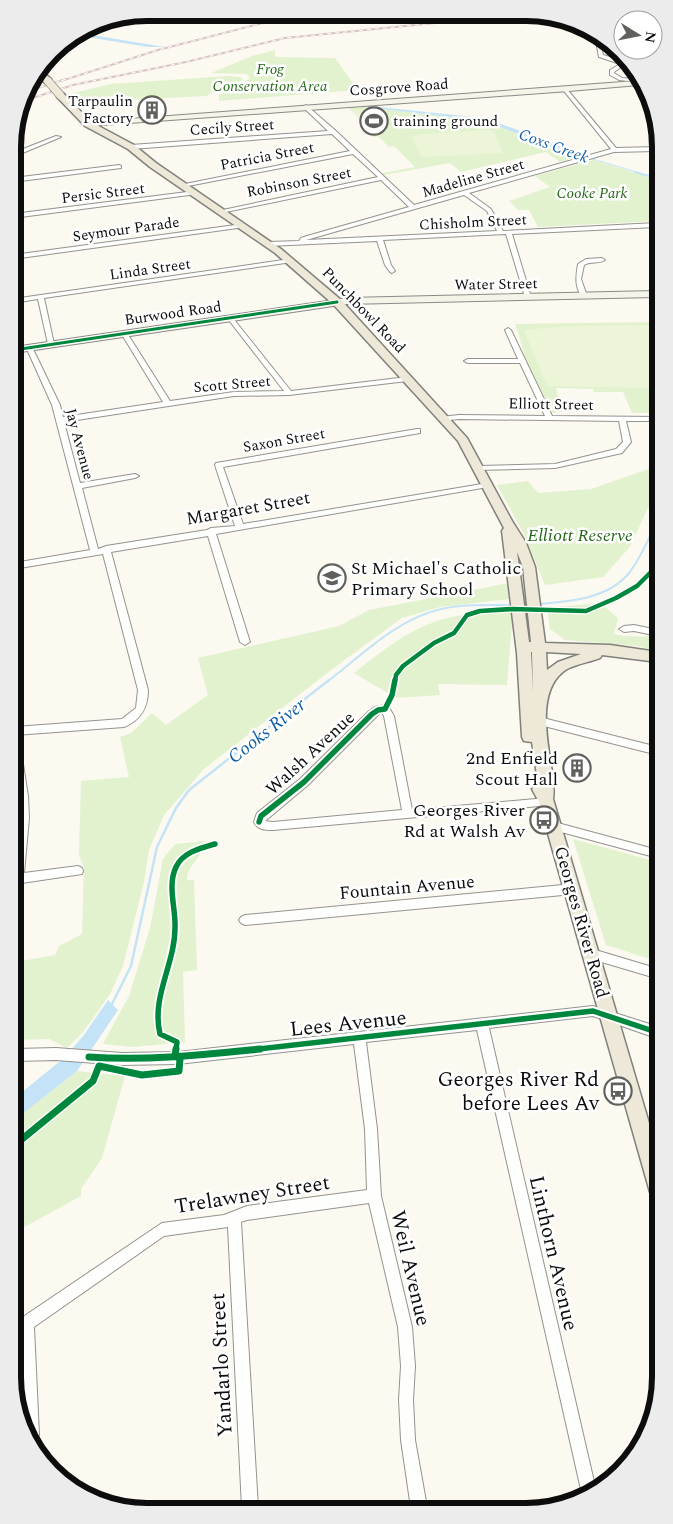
<svg xmlns="http://www.w3.org/2000/svg" width="673" height="1524" viewBox="0 0 673 1524" font-family="Spectral,serif">
<rect width="100%" height="100%" fill="#fbf9f0"/>
<path fill="#e2f2ce" d="M275,50V57L335,58L358,90L219,101V94L237,90L238,87L250,78L247,74L211,73L252,56Z
M227,76L240,77L243,79C233,89 216,86 207,96L123,100L83,107L69,94L111,84Z
M356,106L485,121L577,157L560,162L546,152L461,172L450,163L384,175L383,173L415,167L394,146L389,147L378,136L373,137L363,128L368,126L347,107Z
M593,160L656,179V221L538,227L529,210H518L509,201L550,187L535,176Z
M657,322V413H632L623,392H594L593,389L556,388L562,412L552,413L526,359L515,324Z
M657,466V497L649,506L629,548L603,577L545,585L524,534L497,485L528,481L538,493L591,489Z
M509,583L510,599L440,607L402,618L327,673L204,769L164,815L149,850L144,882L123,966L110,994L83,1032L67,1048L49,1039L16,1040V962L55,955L59,946L82,934L84,867L79,856L81,781L129,777L120,737L131,733L152,713L166,725L208,695L198,658L339,626L369,610Z
M600,603L618,618L614,634L624,636L658,637V651L636,646L565,640L550,629L547,608Z
M494,611H513L507,685L438,684L440,695L396,698L354,673C405,633 427,616 494,611Z
M573,839L658,862L659,962L606,945Z
M206,841C204,857 187,864 187,880H194L197,970L183,972L185,1042L133,1047L103,1044L129,996L150,928L163,859L175,844Z
M77,1071L125,1076L102,1158L81,1189V1196L17,1231L16,1119Z"/>
<path fill="#edf5d9" d="M351,110L380,114L388,124V128L369,130Z
M488,130L494,132L503,153L424,157L420,155L412,137L422,134Z
M657,325V388L547,386L524,330L570,326Z"/>
<path fill="#c4e3f7" d="M76,35L98,36L165,47H148L93,38H72Z
M356,106H369L483,118L542,138L584,155L577,157L485,121Z
M108,1000L118,1010L77,1071L16,1119V1097L64,1058L84,1035Z"/>
<g fill="none" stroke-linecap="round" stroke-linejoin="round">
<path stroke="#c4e3f7" stroke-width="1" d="M579,155L640,173"/>
<path stroke="#c4e3f7" stroke-width="2" d="M635,172L656,178
M537,604C568,602 608,599 629,573C641,558 648,539 657,522
M328,681C362,655 397,619 441,609C464,604 490,605 514,605"/>
<path stroke="#c4e3f7" stroke-width="2.5" d="M111,1006L131,966L157,847L176,808L189,790L329,680"/>
<g stroke="#94938f" stroke-width="2">
<path id="street" d="M163,13C186,11 210,18 233,18C247,19 262,13 276,13L235,21Z
M596,41L600,42L603,55L624,61L626,64L614,72V73L622,78L635,79L637,82L619,80L610,75V70L620,64L599,57Z
M566,88L616,148L656,147V151L614,152L469,193L491,209L503,231L656,223V227L512,234L531,297L528,299L525,297L506,234L383,240L391,265L395,271L392,273L390,272L385,265L377,241L269,246L266,244L269,242L299,241L301,238L307,236L409,207L381,180L221,213L218,211L378,177L353,154L183,187L180,185L350,151L332,134L131,149L128,147L131,145L328,131L304,108L303,107L306,105L336,131L414,205L611,149L564,91ZM464,195L487,211L497,231L306,240Z
M56,136L61,137L13,157V153Z
M119,165L121,166V168L13,182V178Z
M195,191L198,193L197,194L13,218V214Z
M243,224L246,226L245,227L13,259V255Z
M290,259L292,260V262L44,298L54,344L51,346L48,344L38,299L13,303V299Z
M586,259L602,258L605,260C599,264 591,261 584,265L581,279L587,296L584,298C574,290 576,275 578,264Z
M230,316L232,317L291,391L407,377L411,379L407,381L289,395L234,396L64,422L80,483L135,474L139,476L135,478L82,488L98,549L106,546L207,530L211,528L235,526L215,465L216,463L417,429H420V433L223,467L243,524L488,483L492,485L488,487L216,534L250,642L245,645L240,642L208,536L111,552L148,690C148,708 141,720 124,727L15,735V727L122,719L136,708L138,690L103,554L14,569V563L90,550L52,405L26,347L29,345L32,347L60,405L63,417L163,402L121,333L124,331L127,333L170,401L234,392L284,391L228,319L227,318Z
M508,328L511,330L552,416L657,417V421H626L631,442L622,453L555,468L476,470V466H479L555,464L616,449L623,442L619,421L459,419L441,421V417L459,415L545,416L520,363H468L464,361L468,359H518L505,330Z
M634,625L658,630V636L634,631L624,632L619,629L624,626Z
M385,705L388,706L394,716L412,810L547,798L551,799L552,802L551,805L273,830C265,830 258,830 254,822L257,813L300,779L369,711L375,707ZM380,713H382L384,716L402,810L273,822L265,821L308,785Z
M539,717L658,747V755L536,724L534,721Z
M15,741L20,745L28,796L29,818L24,873L78,866L82,868L83,871L82,874L15,884V853L19,818L15,777Z
M554,822L658,850V858L550,829L549,826L550,823Z
M573,884L577,886L578,889L577,892L573,894L245,925L241,923L239,920L241,917L245,915Z
M592,949L659,969V979L588,958L586,954L588,950Z
M593,1006L659,1027V1039L593,1016L489,1028L595,1486L582,1494L477,1030L366,1042L377,1129L381,1196L412,1327L415,1366L413,1400L415,1440L427,1507L411,1508L401,1440L399,1400L401,1366L398,1327L369,1203L247,1220L241,1222L258,1508H242L228,1227L164,1236L34,1327L39,1435L35,1441L24,1423L20,1334L17,1335V1321L162,1223L224,1215L247,1206L367,1190L365,1129L354,1044L178,1064L122,1065L56,1060L16,1061V1049L56,1048L122,1053L178,1052Z"/>
</g>
<g stroke="#8b8a86" stroke-width="2">
<path id="secondary" d="M636,81L639,85L569,91L88,126L84,124L88,122Z
M656,291V297L347,304L14,353V347L347,298Z"/>
</g>
<g stroke="#81817c" stroke-width="3">
<path id="primary" d="M40,70L51,79V83H45L36,75Z
M57,93H63L91,122L134,145L156,163L281,249L341,300L467,438L512,521L526,543L535,567L545,643L610,645L658,652V662L602,655L600,658C589,662 577,664 567,669C538,687 546,732 550,760C552,772 555,786 553,799L659,1157L660,1202L653,1199L650,1192L539,802L532,789L538,782L532,742L524,741L522,737L517,653L502,531L504,528L458,441L333,304L275,253L150,167L128,149L85,126L57,97ZM517,552L523,567L531,642H529ZM531,652H532L533,692ZM546,652L581,654L558,662L547,670Z"/>
</g>
<use href="#street" fill="#fefefd" fill-rule="evenodd"/>
<use href="#secondary" fill="#f5f4e8" fill-rule="evenodd"/>
<use href="#primary" fill="#ede8d7" fill-rule="evenodd"/>
<g stroke="#d8c3c2" stroke-width="2">
<path id="rail" d="M61,81L158,50L302,13
M25,92L66,79
M23,101L73,85L186,62L285,38L515,15"/>
</g>
<use href="#rail" stroke="#fff" stroke-width="1" stroke-dasharray="4" stroke-linecap="butt"/>
<g stroke="#81817c" stroke-width="9" stroke-linecap="butt">
<path id="primary-bridge" d="M48,81L60,95"/>
</g>
<use href="#primary-bridge" stroke="#ede8d7" stroke-width="8"/>
<g stroke="#fff" stroke-width="5">
<path id="cycleway-far3" d="M14,350L337,302"/>
</g>
<g stroke="#fff" stroke-width="7">
<path id="cycleway-far2" d="M395,681L396,675L403,666L434,643L454,633L467,615L480,611L512,609L586,611L616,598L637,586L653,570L657,562"/>
</g>
<g stroke="#fff" stroke-width="9">
<path id="cycleway-far1" d="M259,822L261,816L304,782L372,714L378,710L385,709L392,695L395,680
M176,1050L177,1042L160,1034C151,997 175,964 175,928C176,908 167,886 176,867C183,852 201,848 215,844
M249,1050L593,1011L659,1033"/>
</g>
<g stroke="#fff" stroke-width="10">
<path id="cycleway" d="M89,1057C148,1061 201,1055 260,1049
M16,1144L93,1081L99,1066L142,1075L179,1071L180,1059L175,1056L176,1049"/>
</g>
<use href="#cycleway-far3" stroke="#00873e" stroke-width="3"/>
<use href="#cycleway-far2" stroke="#00873e" stroke-width="4.5"/>
<use href="#cycleway-far1" stroke="#00873e" stroke-width="5.5"/>
<use href="#cycleway" stroke="#00873e" stroke-width="7"/>
</g>
<defs>
<g id="building-ring" transform="scale(1.4375)"><circle r="9.5" fill="#fff" stroke="#60605c" stroke-width="1.5"/><path d="M-4-6H4V6H1V3H-1V6H-4ZM-2.5-4.3h1.7v1.8h-1.7ZM.8-4.3h1.7v1.8H.8ZM-2.5-1h1.7V.8h-1.7ZM.8-1h1.7V.8H.8Z" fill="#60605c"/></g>
<g id="stadium-ring" transform="scale(1.4375)"><circle r="9.5" fill="#fff" stroke="#60605c" stroke-width="1.5"/><path d="M0-5a6.5 5 0 1 0 0 10a6.5 5 0 1 0 0-10ZM-3.5-1.8h7v3.6h-7Z" fill="#60605c"/></g>
<g id="school-ring" transform="scale(1.4375)"><circle r="9.5" fill="#fff" stroke="#60605c" stroke-width="1.5"/><path d="M0-5L7-2L0 1L-7-2ZM-4 1L0 2.5L4 1V4Q0 6-4 4Z" fill="#60605c"/></g>
<g id="bus-ring" transform="scale(1.4375)"><circle r="9.5" fill="#fff" stroke="#60605c" stroke-width="1.5"/><path d="M-5-6H5V4H4V6H2V4H-2V6H-4V4H-5ZM-3.5-4V0h7V-4ZM-3.5 1.2v1.5H-2V1.2ZM2 1.2v1.5H3.5V1.2Z" fill="#60605c"/></g>
</defs>
<g fill-rule="evenodd">
<use href="#building-ring" x="152" y="110"/>
<use href="#stadium-ring" x="374" y="121"/>
<use href="#school-ring" x="332" y="578"/>
<use href="#building-ring" x="577" y="768"/>
<use href="#bus-ring" x="544" y="820"/>
<use href="#bus-ring" x="618" y="1091"/>
</g>
<g text-anchor="middle" stroke-width="5" stroke-linejoin="round" paint-order="stroke">
<g font-size="15" font-style="italic" fill="#266819" stroke="#fff">
<text x="270" y="74">Frog<tspan x="270" dy="17">Conservation Area</tspan></text>
<text x="592" y="198">Cooke Park</text>
</g>
<g font-size="15" fill="#0d0d0d" stroke="#fff">
<text transform="translate(399 87) rotate(-4)" y="5">Cosgrove Road</text>
<text transform="translate(232 127) rotate(-4)" y="5">Cecily Street</text>
<text transform="translate(267 156) rotate(-11)" y="5">Patricia Street</text>
<text transform="translate(473 178) rotate(-16)" y="5">Madeline Street</text>
<text transform="translate(299 182) rotate(-11)" y="5">Robinson Street</text>
<text transform="translate(103 193) rotate(-7)" y="5">Persic Street</text>
<text transform="translate(473 222) rotate(-3)" y="5">Chisholm Street</text>
<text transform="translate(126 229) rotate(-8)" y="5">Seymour Parade</text>
<text transform="translate(150 269) rotate(-8)" y="5">Linda Street</text>
<text transform="translate(496 284) rotate(-1)" y="5">Water Street</text>
<text transform="translate(364 310) rotate(46)" y="5">Punchbowl Road</text>
<text transform="translate(173 313) rotate(-8)" y="5">Burwood Road</text>
<text transform="translate(232 384) rotate(-5)" y="5">Scott Street</text>
<text transform="translate(551 404) rotate(1)" y="5">Elliott Street</text>
<text transform="translate(284 440) rotate(-10)" y="5">Saxon Street</text>
<text transform="translate(80 444) rotate(75)" y="5">Jay Avenue</text>
</g>
<g font-size="15" fill="#0d0d0d" stroke="#fff" text-anchor="end">
<text x="133" y="106">Tarpaulin<tspan x="133" dy="17">Factory</tspan></text>
<text x="393" y="126" text-anchor="start">training ground</text>
</g>
<g font-size="16" font-style="italic" fill="#0e5da6" stroke="#fff">
<text transform="translate(554 145) rotate(20)" y="6">Coxs Creek</text>
</g>
<g font-size="18" fill="#0d0d0d" stroke="#fff">
<text transform="translate(248 508) rotate(-10)" y="6">Margaret Street</text>
<text transform="translate(310 753) rotate(-43)" y="6">Walsh Avenue</text>
<text transform="translate(407 887) rotate(-5)" y="6">Fountain Avenue</text>
<text transform="translate(582 922) rotate(74)" y="6">Georges River Road</text>
</g>
<g font-size="18" font-style="italic" fill="#266819" stroke="#fff">
<text x="580" y="541">Elliott Reserve</text>
</g>
<g font-size="18" fill="#0d0d0d" stroke="#fff" text-anchor="end">
<text x="351" y="574" text-anchor="start">St Michael's Catholic<tspan x="351" dy="21">Primary School</tspan></text>
<text x="558" y="764">2nd Enfield<tspan x="558" dy="21">Scout Hall</tspan></text>
<text x="525" y="816">Georges River<tspan x="525" dy="21">Rd at Walsh Av</tspan></text>
</g>
<g font-size="19" font-style="italic" fill="#0e5da6" stroke="#fff">
<text transform="translate(266 730) rotate(-38)" y="7">Cooks River</text>
</g>
<g font-size="21" fill="#0d0d0d" stroke="#fff">
<text transform="translate(348 1023) rotate(-6)" y="7">Lees Avenue</text>
<text transform="translate(252 1194) rotate(-9)" y="7">Trelawney Street</text>
<text transform="translate(554 1253) rotate(77)" y="7">Linthorn Avenue</text>
<text transform="translate(411 1268) rotate(77)" y="7">Weil Avenue</text>
<text transform="translate(221 1365) rotate(-93)" y="7">Yandarlo Street</text>
</g>
<g font-size="21" fill="#0d0d0d" stroke="#fff" text-anchor="end">
<text x="599" y="1086">Georges River Rd<tspan x="599" dy="24">before Lees Av</tspan></text>
</g>
</g>
<path d="M0 0H673V1524H0ZM147 21H526A126 126 0 0 1 652 147V1377A126 126 0 0 1 526 1503H147A126 126 0 0 1 21 1377V147A126 126 0 0 1 147 21Z" fill="#ececec" fill-rule="evenodd"/>
<path fill="none" stroke="#0d0d0d" stroke-width="6" d="M147 21H526A126 126 0 0 1 652 147V1377A126 126 0 0 1 526 1503H147A126 126 0 0 1 21 1377V147A126 126 0 0 1 147 21Z"/>
<g transform="translate(638 35) rotate(100)"><circle r="24" fill="#ffffff" stroke="#9e9e9e"/>
<path d="M0-4L9 19L0 12L-9 19Z" fill="#60605c"/>
<text y="-8" font-size="14" font-weight="bold" text-anchor="middle" fill="#0d0d0d">N</text>
</g>
</svg>
